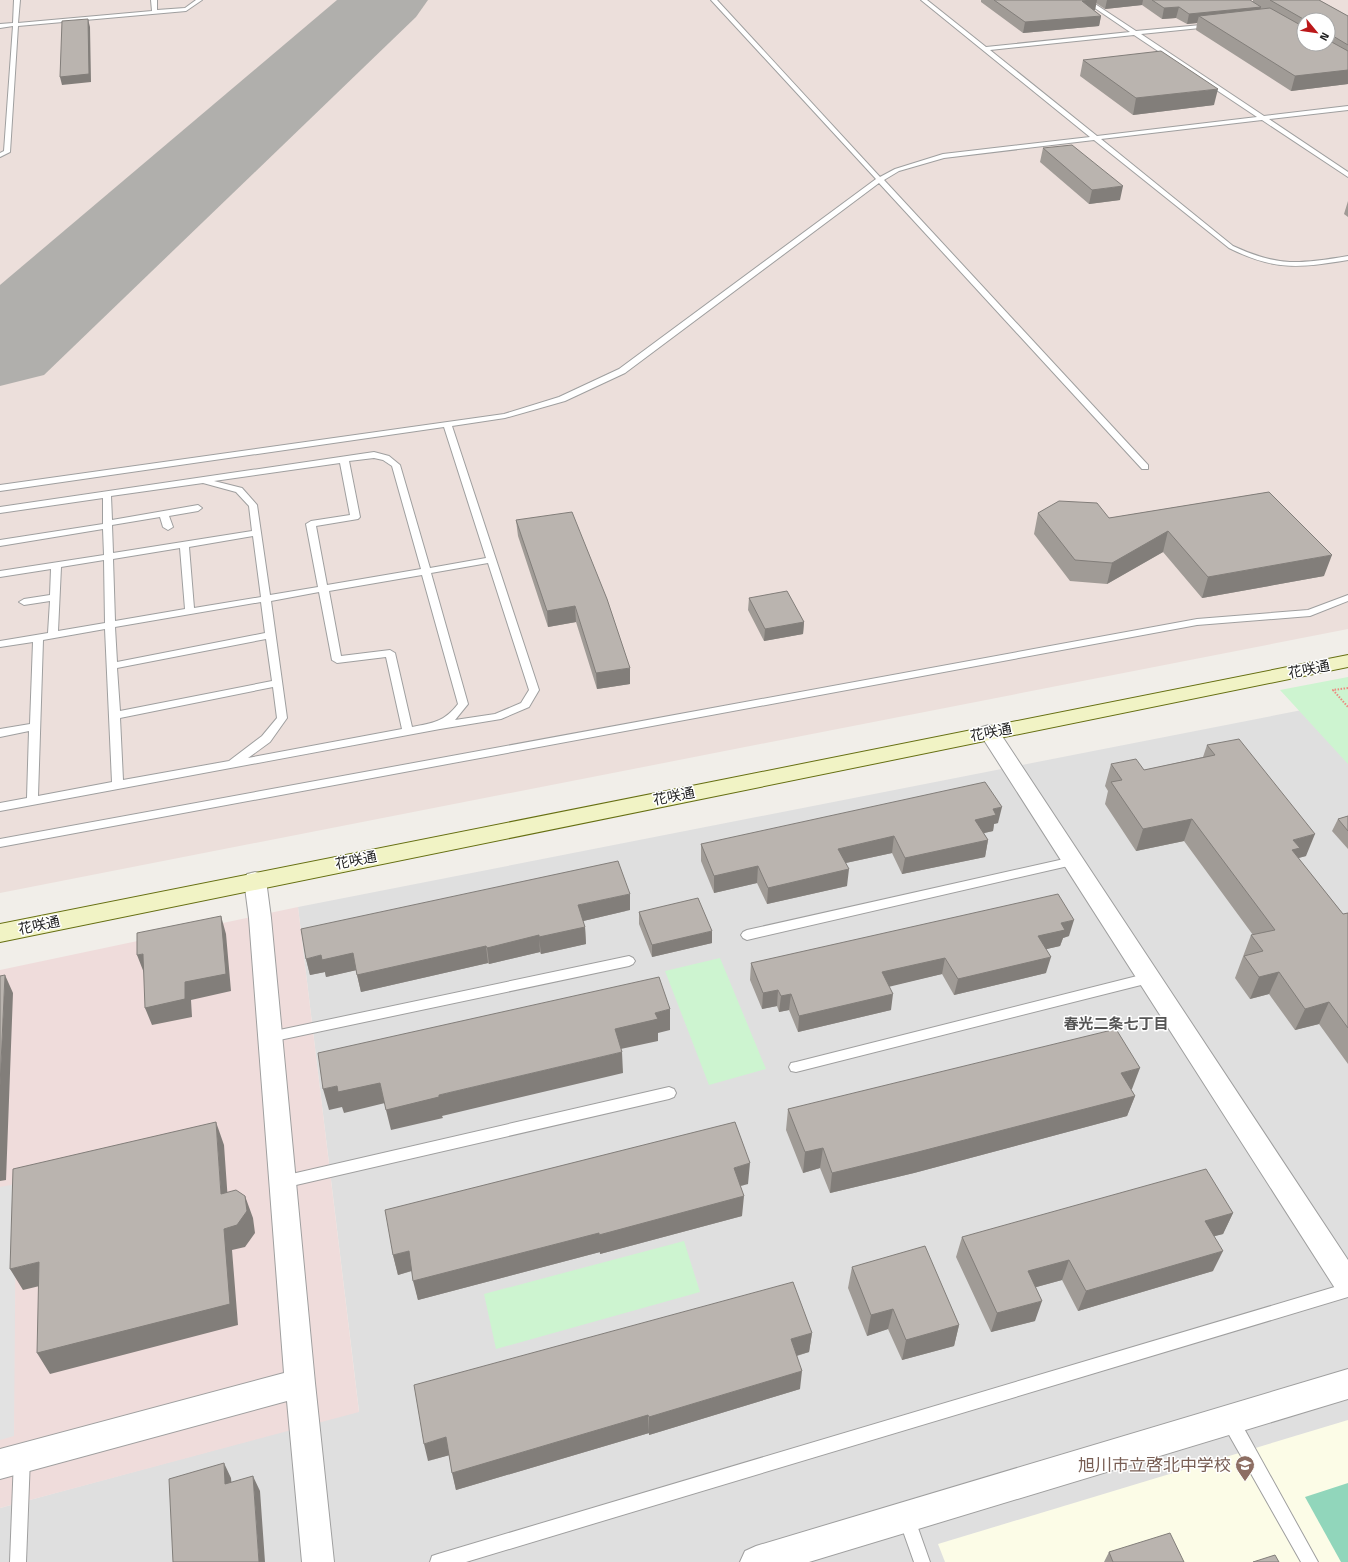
<svg xmlns="http://www.w3.org/2000/svg" width="1348" height="1562" viewBox="0 0 1348 1562" font-family="'Titillium Web','Noto Sans JP',sans-serif">
<rect width="100%" height="100%" fill="#f1eee9"/>
<path fill="#dfdfdf" d="M1348,701V1562H0V1508L359,1411L298,907Z"/>
<path fill="#efdcdb" d="M298,907L359,1412L0,1508V970Z"/>
<path fill="#fcfce7" d="M1348,1420V1562H945L938,1544Z"/>
<path fill="#ecdfdb" fill-rule="evenodd" d="M0,0H1348V629L0,893ZM1304,20H1328V44H1304Z"/>
<path fill="#cdf4d0" d="M1348,677V764L1280,690Z
M720,958L766,1069L709,1085L665,971Z
M684,1241L700,1292L496,1349L484,1294Z"/>
<path fill="#91d6bb" d="M1348,1483V1562H1341L1305,1497Z"/>
<path fill="#e2e2e2" d="M16,1184L14,1436L0,1440V1187Z"/>
<g fill="none" stroke-linecap="round" stroke-linejoin="round">
<path fill="#b0afac" fill-rule="evenodd" d="M337,0H428L416,17L44,375L0,386V285Z"/>
<g stroke="#9f9f9f" stroke-width="2">
<path id="lane" d="M14,0H20L18,23L152,11L151,0H157V10L185,8L196,0H202L186,11L18,26L10,152L0,157V153L4,151L13,26L0,28V24L13,23Z
M711,0H717L880,177L895,169L943,154L1090,137L921,0H927L986,47L1130,32L1083,0H1089L1136,31L1212,24L1210,27L1141,34L1264,116L1348,106V110L1269,119L1348,172V177L1262,120L1101,139L1233,246C1278,267 1301,264 1348,256V260C1299,268 1275,271 1229,248L1094,140L944,158L899,171L884,180L1148,465V469H1142L879,183L625,373L565,401L505,418L452,426L539,690L529,707L501,719L440,729L0,811V803L27,798L29,731L0,737V729L30,724L33,642L0,647V641L48,633L50,601L24,605L19,602L24,599L50,595L51,569L0,577V571L104,555L103,529L0,546V540L103,524V498L0,513V507L374,452L389,456L400,465L430,568L486,558L444,427L0,491V485L504,414L559,397L619,369L876,179ZM1134,35L1257,117L1097,136L990,50ZM374,458L383,460L392,466L421,569L327,585L316,526L358,519L360,517L349,461ZM340,463L350,515L311,521L306,524L318,587L270,595L257,505L242,488L214,481ZM203,483L236,492L249,506L252,531L113,553L112,525L160,517L163,527L168,530L173,527L169,516L198,511L202,508L198,505L112,520L111,496ZM253,536L261,597L194,608L189,547ZM180,548L185,609L115,621L113,559ZM104,560L105,623L58,631L61,567ZM488,563L529,690L521,703L495,714L455,720L468,704L431,573ZM422,575L458,704C444,722 433,723 412,727L395,653L390,650L341,656L329,591ZM319,592L332,660L337,663L386,657L402,729L248,758L270,742L287,718L271,601ZM261,602L265,633L117,662L115,627ZM105,629L112,782L38,796L43,640ZM266,639L272,681L120,711L117,668ZM273,687L277,718L262,736L229,761L123,780L120,718Z
M1348,595V601L1310,616L1197,625L0,847V839L1197,619L1308,610Z
M1073,857L1077,858L1079,861L1077,864L747,940L743,938L741,935L743,932L747,930Z
M629,956L633,958L635,961L633,964L629,966L270,1042L265,1041L264,1037L265,1033L270,1032Z
M1149,973L1153,975L1155,978L1153,981L1149,983L796,1072L791,1071L789,1067L791,1063L796,1062Z
M669,1087L674,1089L676,1093L674,1097L669,1099L283,1188L278,1186L276,1182L278,1178L283,1176Z
M1348,1283V1297L466,1562H430L432,1556L438,1554Z
M1230,1412L1236,1414L1318,1562H1301L1224,1426L1222,1420L1224,1414Z
M22,1450L28,1452L30,1458L26,1562H10L14,1458L16,1452Z
M906,1509L912,1511L930,1562H914L898,1517L900,1511Z"/>
</g>
<g stroke="#9f9f9f" stroke-width="2">
<path id="street" d="M989,725L996,727L1348,1260V1297L1338,1293L982,737L979,732L982,727Z
M255,872L263,874L266,880L271,918L315,1383L334,1562H302L287,1401L0,1479V1449L284,1373L249,918L244,880L247,874Z
M1348,1369V1399L809,1562H740L745,1551L756,1546Z"/>
</g>
<g stroke="#666f12" stroke-width="2">
<path id="secondary" d="M1348,655V667L0,942V924Z"/>
</g>
<path stroke="#eb8a80" stroke-width="2" stroke-dasharray="1.5 1.5" stroke-linecap="butt" d="M1348,688L1333,690L1348,707"/>
<use href="#lane" fill="#fff" fill-rule="evenodd"/>
<use href="#street" fill="#fff" fill-rule="evenodd"/>
<use href="#secondary" fill="#f1f3c5" fill-rule="evenodd"/>
</g>
<path fill="#a09b96" fill-rule="evenodd" d="M981,0H1250L1253,2V0H1319L1348,16V84L1291,91L1196,30L1197,23L1187,24L1176,18L1162,19L1142,5L1105,9L1096,3L1095,10H1094L1101,16L1099,26L1023,33L981,2ZM1304,20H1328V44H1304Z
M1083,60L1214,105L1133,115L1080,76Z
M1043,148L1120,200L1089,204L1040,162Z
M1348,201V217L1344,214Z
M1269,492L1324,576L1202,598L1163,552L1107,584L1070,581L1034,534L1038,513L1109,518Z
M516,520L630,684L597,689L576,622L548,627L518,536Z
M749,598L804,622L803,634L764,641L748,610Z
M1207,745L1306,856L1298,858L1343,914L1348,913V1064L1319,1024L1295,1030L1269,994L1250,999L1235,978L1251,935H1253L1184,841L1136,851L1105,804L1108,791L1105,786L1111,764L1144,770L1203,757Z
M1348,816V849L1332,831L1338,819Z
M998,823L994,824L993,831L984,833L988,840L985,857L902,874L892,853L846,863L847,886L767,904L757,883L714,893L701,861V844Z
M630,910L583,921L585,927L586,944L541,954L540,952L489,964L488,963L361,992L356,970L326,977L325,972L310,975L306,959Z
M639,912L712,943L652,957L639,924Z
M1069,936L1063,938L1060,946L1046,949V973L954,995L942,974L889,986L891,1010L798,1032L789,1010L779,1012L777,1006L762,1009L750,980L751,963Z
M1131,1089L1135,1096L1127,1116L914,1173L830,1193L820,1168L803,1173L786,1130L788,1109L1132,1089Z
M748,1184L740,1186L742,1216L600,1254V1252L418,1300L412,1271L398,1275L393,1255Z
M1233,1213L1223,1234L1214,1236L1213,1271L1078,1311L1062,1280L1036,1287L1035,1321L991,1332L956,1257L962,1237Z
M852,1267L959,1325L954,1346L902,1360L888,1329L867,1336L848,1288Z
M812,1333L809,1352L797,1356L800,1389L649,1435V1433L456,1490L449,1455L428,1461Z
M1109,1552L1184,1562H1104Z"/>
<path fill="#827e7a" d="M1082,0H1097L1095,10L1080,11Z
M1107,0H1143L1142,5L1105,9Z
M1179,7L1176,18L1162,19L1164,8Z
M1261,7L1258,17L1199,16L1197,23L1187,24L1189,14Z
M1101,16L1099,26L1023,33L1025,22Z
M88,19L90,27L91,82L62,85L60,77Z
M1348,68V84L1291,91L1295,76Z
M1218,89L1214,105L1133,115L1136,98Z
M1123,186L1120,200L1089,204L1092,190Z
M1168,531L1163,552L1107,584L1112,563Z
M1332,555L1324,576L1202,598L1208,577Z
M575,606L576,622L548,627L547,611Z
M804,622L803,634L764,641L765,629Z
M630,668V684L597,689L596,673Z
M1002,807L998,823L994,824L993,831L971,836L975,820L993,809Z
M1192,819L1184,841L1136,851L1143,829Z
M1315,834L1306,856L1295,859L1291,870L1293,840Z
M894,836L892,853L836,865L838,849Z
M988,840L985,857L902,874L905,858Z
M758,866L757,883L714,893V876Z
M849,869L847,886L767,904L768,888Z
M630,894V910L579,922L578,905Z
M221,916L226,934L231,991L191,1000L192,1017L152,1025L145,1008L185,982Z
M1074,920L1069,936L1063,938L1060,946L1034,952L1038,936L1061,923Z
M585,927L586,944L541,954L539,937Z
M712,931V943L652,957V945Z
M539,935L540,952L489,964L487,948Z
M486,946L488,963L361,992L357,975Z
M353,953L357,970L326,977L325,972L310,975L306,959L321,955Z
M143,954L144,973L137,955Z
M1051,957L1046,973L954,995L958,979Z
M945,958L942,974L880,989L882,972Z
M1279,972L1269,994L1250,999L1259,977Z
M5,975L13,993L6,1180L0,1181V1086Z
M778,990L777,1006L762,1009L763,993Z
M791,994L789,1010L779,1012L781,996Z
M893,994L891,1010L798,1032L799,1016Z
M1329,1002L1319,1024L1295,1030L1305,1009Z
M670,1009V1030L658,1033V1041L616,1050L615,1029L655,1013Z
M622,1052L623,1073L442,1116L443,1118L391,1130L386,1110L439,1095Z
M1140,1068L1132,1089L1114,1093L1121,1073Z
M380,1083L385,1103L344,1113L342,1107L329,1110L323,1089L337,1086Z
M1135,1096L1127,1116L914,1173L830,1193L832,1173Z
M216,1122L224,1145L229,1216L221,1194Z
M823,1148L820,1168L803,1173L805,1152Z
M750,1163L748,1184L733,1188L734,1168Z
M245,1196L253,1218L255,1233L245,1247L232,1250L238,1325L50,1374L37,1353L224,1229Z
M744,1196L742,1216L600,1254L599,1235Z
M1233,1213L1223,1234L1196,1241L1205,1221Z
M599,1233L600,1252L418,1300L413,1281Z
M409,1251L414,1270L398,1275L393,1255Z
M1223,1251L1213,1271L1078,1311L1086,1291Z
M1069,1260L1062,1280L1022,1291L1028,1271Z
M39,1262L52,1283L23,1290L10,1269Z
M1042,1301L1035,1321L991,1332L997,1313Z
M893,1309L888,1329L867,1336L871,1315Z
M959,1325L954,1346L902,1360L906,1340Z
M812,1333L809,1352L788,1358L791,1339Z
M802,1371L800,1389L649,1435V1417Z
M648,1415L649,1433L456,1490L452,1473Z
M446,1437L450,1455L428,1461L424,1444Z
M224,1463L231,1478L233,1498L225,1484Z
M253,1476L260,1491L265,1562H259Z"/>
<path fill="#bab4af" stroke="#827e7a" d="M994,0H1092L1082,1L1101,16L1025,22Z
M1152,0H1250L1261,7L1189,14L1179,7L1164,8Z
M1270,0H1319L1348,16V45L1328,33V20H1305Z
M1270,8L1304,27V44H1328V40L1348,51V70L1295,76L1199,16Z
M88,19L89,74L60,77L62,21Z
M1161,51L1218,89L1136,98L1083,60Z
M1072,145L1123,186L1092,190L1043,148Z
M1269,492L1332,555L1208,577L1168,531L1112,563L1075,560L1038,513L1059,501L1097,503L1109,518Z
M572,512L607,599L630,668L596,673L575,606L547,611L516,520Z
M787,591L804,622L765,629L749,598Z
M1239,739L1315,834L1293,840L1300,848L1292,850L1343,914L1348,913V1028L1329,1002L1305,1009L1279,972L1259,977L1244,956L1263,951L1251,935L1275,930L1192,819L1143,829L1111,782L1122,780L1111,764L1136,759L1144,770L1215,755L1207,745Z
M985,782L1002,807L993,809L996,815L975,820L988,840L905,858L894,836L838,849L849,869L768,888L758,866L714,876L701,844Z
M1348,816V831L1338,819Z
M618,861L630,894L578,905L585,927L539,937V935L487,948L486,946L357,975L353,953L322,960L321,955L306,959L301,929Z
M1058,894L1074,920L1061,923L1065,930L1038,936L1051,957L958,979L945,958L882,972L893,994L799,1016L791,994L781,996L778,990L763,993L751,963Z
M698,898L712,931L652,945L639,912Z
M221,916L226,974L185,982V999L145,1008L143,954L137,955V933Z
M5,975L0,1086V976Z
M659,977L670,1009L655,1013L658,1019L615,1029L622,1052L439,1095V1097L386,1110L380,1083L338,1092L337,1086L323,1089L318,1053Z
M1116,1029L1140,1068L1121,1073L1135,1096L918,1152L832,1173L823,1148L805,1152L788,1109Z
M216,1122L221,1194L236,1190L245,1196L247,1211L237,1225L224,1229L230,1304L37,1353L39,1262L10,1269L13,1169Z
M735,1122L750,1163L734,1168L744,1196L599,1235V1233L413,1281L409,1251L393,1255L385,1210Z
M1206,1169L1233,1213L1205,1221L1223,1251L1086,1291L1069,1260L1028,1271L1042,1301L997,1313L962,1237Z
M925,1246L959,1325L906,1340L893,1309L871,1315L852,1267Z
M793,1282L812,1333L791,1339L802,1371L649,1417L648,1415L452,1473L446,1437L424,1444L414,1385Z
M224,1463L225,1484L253,1476L259,1562H173L169,1479Z
M1170,1533L1184,1562H1113L1109,1552Z
M1275,1555L1279,1562H1253Z"/>
<defs>
<g id="school-pin" transform="scale(1)"><path d="M0 17L-7.5 6A9.5 9.5 0 1 1 7.5 6Z" fill="#8d6e63" stroke="#fff"/><path d="M0-5L7-2L0 1L-7-2ZM-4 1L0 2.5L4 1V4Q0 6-4 4Z" fill="#fff"/></g>
</defs>
<g fill-rule="evenodd">
<use href="#school-pin" x="1245" y="1465"/>
</g>
<g text-anchor="middle" stroke-width="3" stroke-linejoin="round" paint-order="stroke">
<g font-size="14" fill="#222" stroke="#fff">
<text transform="translate(1309 669) rotate(-11)" y="5">花咲通</text>
<text transform="translate(991 732) rotate(-11)" y="5">花咲通</text>
<text transform="translate(674 796) rotate(-11)" y="5">花咲通</text>
<text transform="translate(356 860) rotate(-11)" y="5">花咲通</text>
<text transform="translate(39 925) rotate(-12)" y="5">花咲通</text>
</g>
<g font-size="15" font-weight="bold" fill="#555" stroke="#fff">
<text x="1116" y="1029">春光二条七丁目</text>
</g>
<g font-size="17" fill="#785e54" stroke="#fff" text-anchor="end">
<text x="1231" y="1471">旭川市立啓北中学校</text>
</g>
</g>
<g transform="translate(1316 32) rotate(119)"><circle r="19" fill="#ffffff" stroke="#a7a7a7"/>
<path d="M0-3L7 15L0 10L-7 15Z" fill="#bb181a"/>
<text y="-6" font-size="11" font-weight="bold" text-anchor="middle" fill="#222222">N</text>
</g>
</svg>
